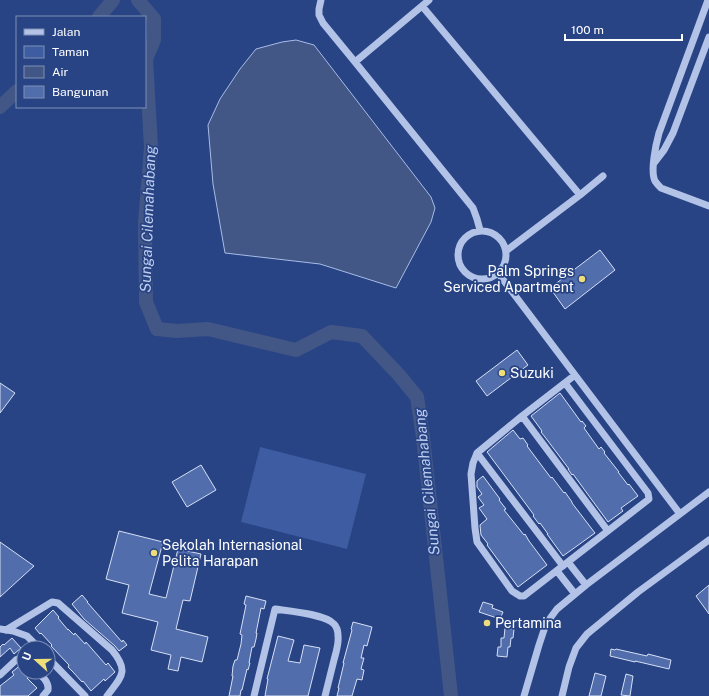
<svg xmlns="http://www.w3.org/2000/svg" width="709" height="696" viewBox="0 0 709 696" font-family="'Public Sans',sans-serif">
<rect width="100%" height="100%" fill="#284485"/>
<path fill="#3d5ca1" d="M260,447L366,474L347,549L241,522Z"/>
<path fill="#435786" stroke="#a7bce8" d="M296,40L314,45L431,197L435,208L431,222L396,288L320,264L225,253L213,184L208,125L220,99L240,69L256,49L282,42Z"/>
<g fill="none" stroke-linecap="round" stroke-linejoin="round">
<path stroke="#435786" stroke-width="14" d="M138,0L154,19V40L146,59L151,147L145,223L146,302L157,329L177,331L208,329L296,350L331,332L362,336L399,375L417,397L423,437L451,696
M99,17L113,0
M0,107L17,91"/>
</g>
<path fill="#516dac" stroke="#d6e0f6" d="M600,250L615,270L565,309L550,288Z
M517,350L528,365L487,396L476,381Z
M0,383L15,393L0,413Z
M560,393L581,422L582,421L586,426L584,428L599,449L601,447L605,452L604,453L619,472H618L628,485L629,484L638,496L621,508L623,511L608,522L573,474L572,475L568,469H569L545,437L541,432L542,431L531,416Z
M513,430L520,439L523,438L528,445L527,446L551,478L552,477L564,493L565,492L572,502V503L595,533L563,556L547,534H548L540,523L539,524L533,516L534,515L487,452Z
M201,465L216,490L187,507L172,482Z
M483,476L500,499L499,500L506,509L504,510L524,535L525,534L529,541L547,565L518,587L487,545L488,544L481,535L480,525L487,519L479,508L484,505L478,497L482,494L477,487V481Z
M119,531L163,542L149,594L166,598L178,549L201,554L190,601L183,600L176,629L208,637L202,662L181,657L178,671L168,669L171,655L151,650L158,622L122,613L129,585L106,579Z
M0,542L34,566L0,597Z
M709,585V614L696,596Z
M82,595L88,602H87L122,642L123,640L127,645L119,651L115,646L84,619L72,604Z
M246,596L266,601L264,609L261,608L256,633H257L256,639L254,647H252L249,663H250L248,670L247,669L242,690H241L240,696H229L233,676H232L233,666L235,660H237L241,644L242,635L240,634L246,605L244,604Z
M483,602L493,605L492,608L503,612L500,619L479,612Z
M53,610L59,617L58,618L68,630V629L74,635L75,633L85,644L86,642L106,665L108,663L115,672L105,681L104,679L91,691L83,681L82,682L73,672L68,667L69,665L51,646L52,645L41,633L40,634L35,628Z
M353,622L372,627L367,646L364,645L361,658H364L361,669L364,670L362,680L357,679L352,696H337L339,688H338L344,663H343L352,630L351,629Z
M505,628L514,629L513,638H511L510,647H508L507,657L497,656L498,647H501V638H504Z
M278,636L294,640L288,661L300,663L304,645L320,648L308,696H265L268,679H267Z
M12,638L21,648L14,654L10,648L0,657V647L3,644L4,645Z
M611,649L615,650L616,649L647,656L648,654L671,660L669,669L635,661V662L610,656Z
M22,664H24V672H32V673L27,678L37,688L28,696H0V686L14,675L12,672Z
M595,673L606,676L601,696H589Z
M626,674L633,676L630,696L621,695Z"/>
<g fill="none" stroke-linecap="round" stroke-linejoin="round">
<path stroke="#b3c3e7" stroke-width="7" d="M321,0L319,9V15L323,23L355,62L473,208L477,219L480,230
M708,0L659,133C656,144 650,171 655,181C657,184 659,186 661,188L709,206
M422,6L429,0
M355,62L422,6L580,195L506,251
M654,163L664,150L673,133L709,37
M580,195L603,176
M458 255a24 24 0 1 1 48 0a24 24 0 1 1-48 0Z
M498,273L680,514
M565,383L648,493L649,499L524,596H520L512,591L477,542L475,528L471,474L473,463L477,453L522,416L575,375
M522,416L608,531
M477,453L563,566
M568,562L586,585
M557,571L575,594
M0,629L13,631L27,636L39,648
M6,630L52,602L58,603L112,650C130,672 121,677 107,696
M48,658L85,696
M37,672C43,677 49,682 48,690L43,696
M0,675L16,660L18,659H24
M254,696L275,609C289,611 325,614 334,624C337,627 338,632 338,636C339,644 336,652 334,660C331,672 328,684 325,696
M524,696L539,645L545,627L551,617L557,609L586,585L709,492
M562,696L569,667L576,648L587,634L638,592L709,540"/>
</g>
<g fill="#efdd79" stroke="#284485" stroke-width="1.5">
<circle cx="582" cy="279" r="4"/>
<circle cx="502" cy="373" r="4"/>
<circle cx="154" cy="553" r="4"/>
<circle cx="487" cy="623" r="4"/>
</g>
<g text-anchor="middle" stroke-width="3.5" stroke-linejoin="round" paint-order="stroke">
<g font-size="14" fill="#fff" stroke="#284485" text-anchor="start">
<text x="574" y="276" text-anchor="end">Palm Springs<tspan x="574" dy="16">Serviced Apartment</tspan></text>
<text x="510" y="378">Suzuki</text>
<text x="162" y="550">Sekolah Internasional<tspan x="162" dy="16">Pelita Harapan</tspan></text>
<text x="495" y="628">Pertamina</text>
</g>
<g font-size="15" font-style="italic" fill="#beceef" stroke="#284485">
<text transform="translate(148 219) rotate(-88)" y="5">Sungai Cilemahabang</text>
<text transform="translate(427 482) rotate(-96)" y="5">Sungai Cilemahabang</text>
</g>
</g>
<rect x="16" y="16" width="130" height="92" fill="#284485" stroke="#7e8fb6"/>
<rect x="24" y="29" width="20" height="6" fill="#b3c3e7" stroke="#7e8fb6"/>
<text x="52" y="36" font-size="12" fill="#ffffff">Jalan</text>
<rect x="24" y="46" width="20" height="12" fill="#3d5ca1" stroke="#7e8fb6"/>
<text x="52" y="56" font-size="12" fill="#ffffff">Taman</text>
<rect x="24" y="66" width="20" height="12" fill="#435786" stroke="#7e8fb6"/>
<text x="52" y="76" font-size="12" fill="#ffffff">Air</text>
<rect x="24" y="86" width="20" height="12" fill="#516dac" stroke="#7e8fb6"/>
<text x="52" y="96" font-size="12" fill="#ffffff">Bangunan</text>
<g transform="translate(36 660) rotate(291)"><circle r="19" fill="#284485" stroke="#7e8fb6"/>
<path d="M0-3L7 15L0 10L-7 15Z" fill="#efdd79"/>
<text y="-6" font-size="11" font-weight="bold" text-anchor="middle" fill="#ffffff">U</text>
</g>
<path d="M565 34v6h117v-6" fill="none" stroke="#ffffff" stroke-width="2"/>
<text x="571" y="34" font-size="12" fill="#ffffff" stroke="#284485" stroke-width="3" paint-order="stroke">100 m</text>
</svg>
